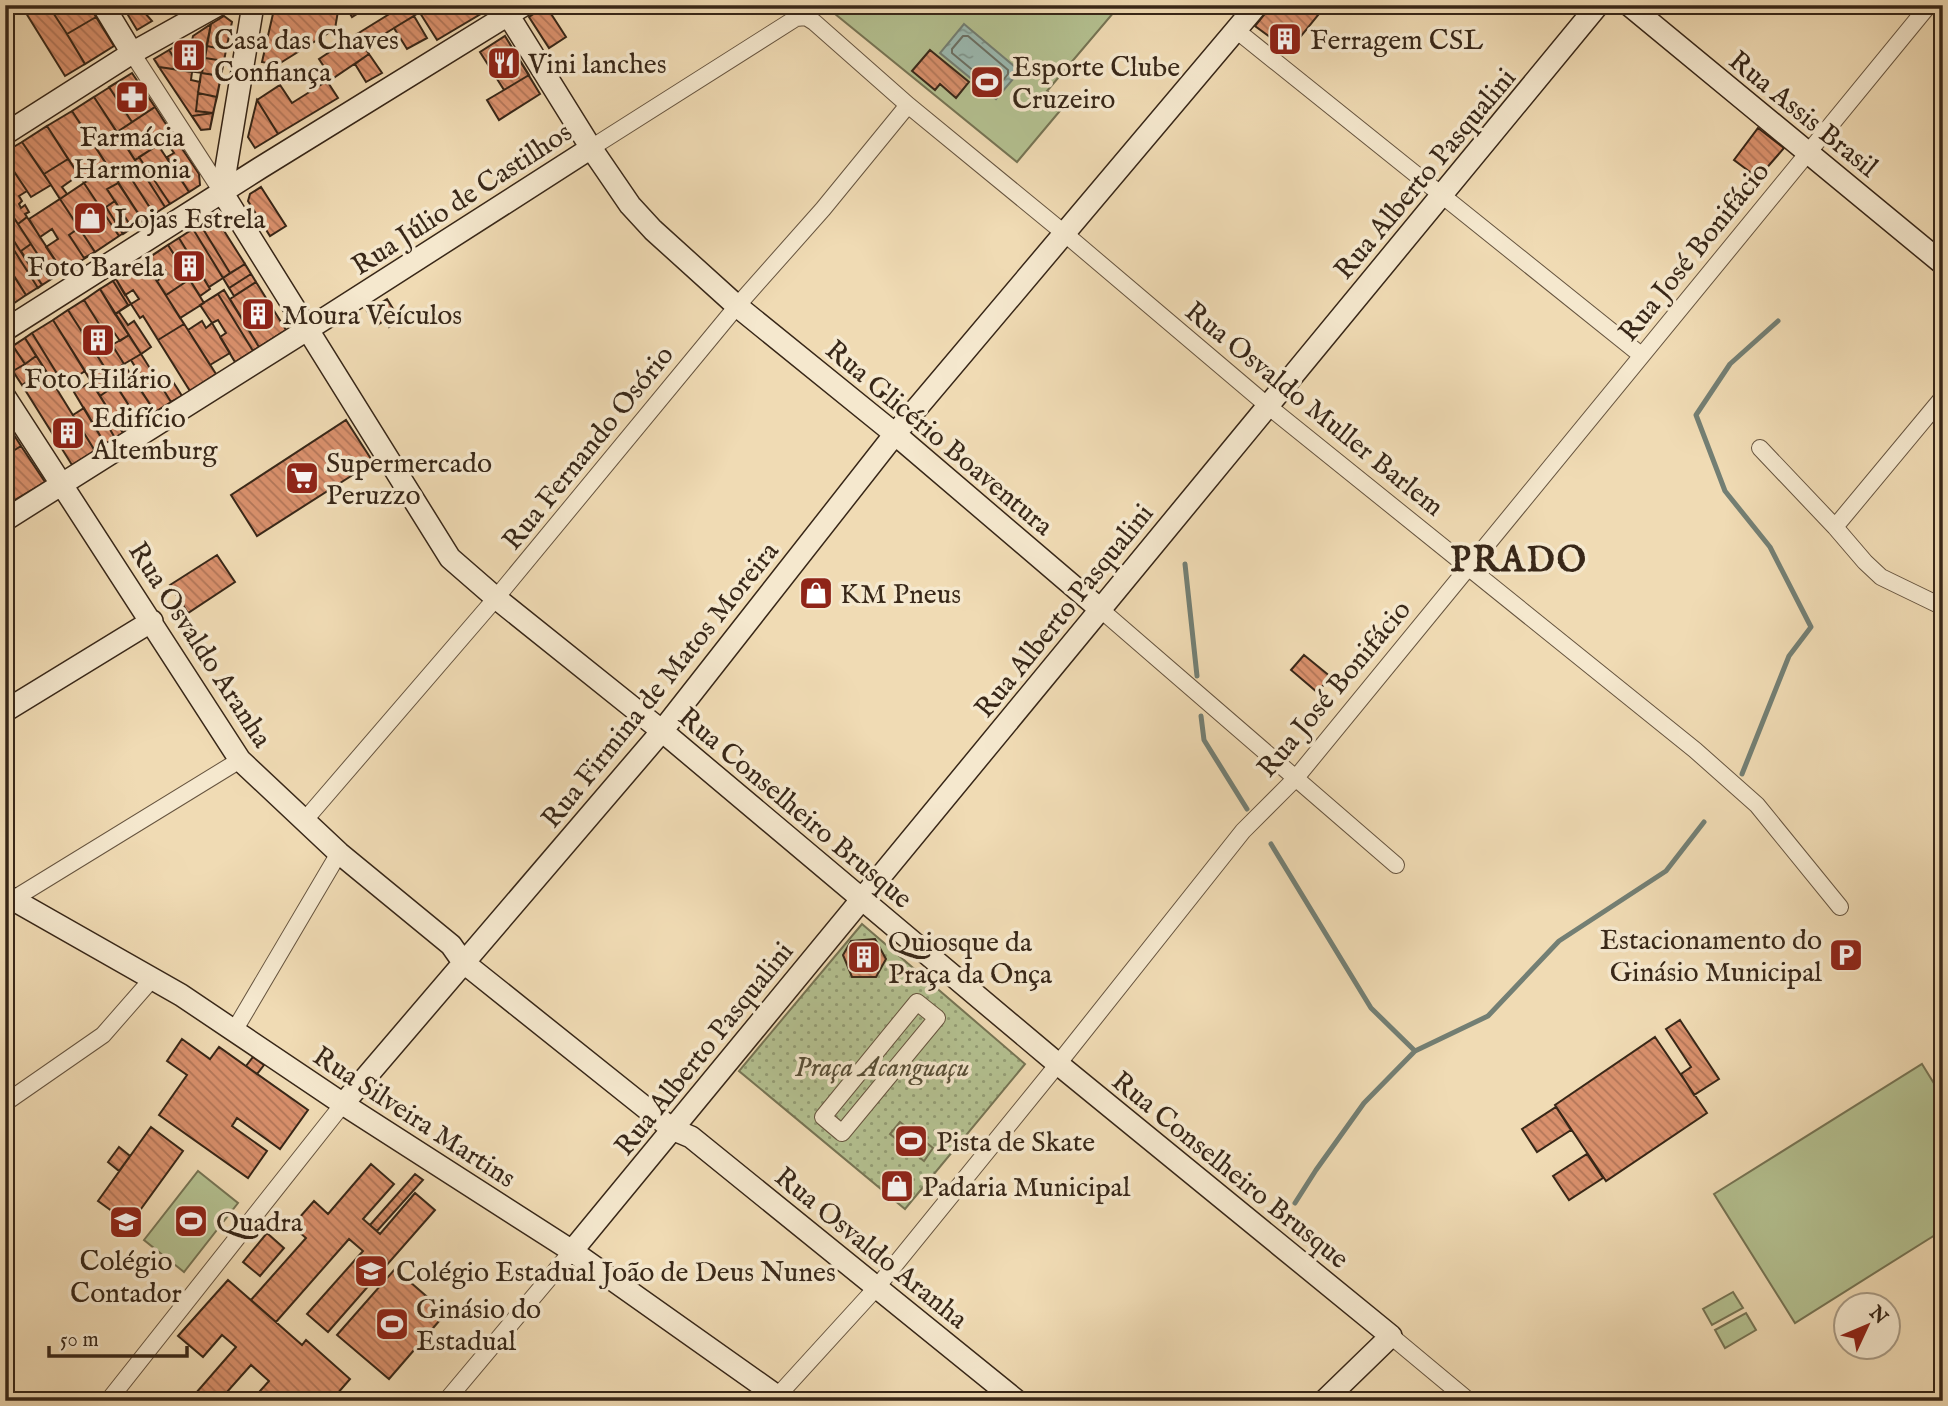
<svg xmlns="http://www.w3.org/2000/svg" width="1948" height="1406" viewBox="0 0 1948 1406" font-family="'IM FELL English',serif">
<defs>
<pattern id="park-dots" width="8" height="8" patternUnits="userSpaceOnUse" patternTransform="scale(1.75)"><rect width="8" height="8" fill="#b4c191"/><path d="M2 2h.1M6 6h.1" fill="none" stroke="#939d75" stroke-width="1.8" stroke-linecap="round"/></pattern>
<pattern id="water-ripples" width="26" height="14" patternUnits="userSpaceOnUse" patternTransform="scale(1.75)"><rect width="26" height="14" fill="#9bbab2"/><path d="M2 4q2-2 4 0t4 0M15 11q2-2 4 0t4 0" fill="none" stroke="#7f9790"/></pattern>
<pattern id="building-back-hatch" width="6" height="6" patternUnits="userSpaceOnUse" patternTransform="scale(1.75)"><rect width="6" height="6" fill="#da916d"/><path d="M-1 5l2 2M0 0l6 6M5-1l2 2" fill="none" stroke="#b27659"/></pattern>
</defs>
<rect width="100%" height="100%" fill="#f0dbb4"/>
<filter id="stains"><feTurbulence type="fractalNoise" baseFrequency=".00286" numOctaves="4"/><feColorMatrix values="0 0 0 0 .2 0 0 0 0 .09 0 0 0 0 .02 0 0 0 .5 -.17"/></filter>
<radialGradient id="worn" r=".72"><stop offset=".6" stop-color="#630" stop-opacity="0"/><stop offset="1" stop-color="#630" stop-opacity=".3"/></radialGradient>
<path fill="url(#park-dots)" stroke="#767454" stroke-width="2" d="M862,924L1025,1064L905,1209L739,1071Z"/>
<path fill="#b4c191" stroke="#767454" stroke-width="2" d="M824,5H1120L1047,91L1064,106L1017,162Z
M1922,1064L1943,1098V1230L1795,1323L1714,1194Z
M900,1122L933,1148L924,1161L890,1134Z
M198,1171L238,1203L184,1272L144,1240Z
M1733,1292L1743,1308L1712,1325L1703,1309Z
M1746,1313L1756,1330L1725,1348L1715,1330Z"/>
<path fill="url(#water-ripples)" stroke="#737f74" stroke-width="2" d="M964,24L1020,71L996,99L940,53Z"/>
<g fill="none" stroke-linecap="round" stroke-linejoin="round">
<path stroke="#6a7065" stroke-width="2" d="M963,36H968L1008,70V74L997,88L993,87L952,53V49Z"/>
<path stroke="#737f74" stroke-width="5" d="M1185,564L1197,676
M1201,716L1204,740L1247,809
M1742,774L1789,656L1811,627L1770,547L1725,491L1696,415L1730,364L1778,321
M1271,844L1371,1008L1415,1051
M1295,1203L1316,1170L1364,1103L1415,1051L1488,1016L1559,941L1666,871L1704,822"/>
</g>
<path fill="url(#building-back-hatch)" stroke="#382718" stroke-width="2" d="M21,5H89L96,17L67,34L85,64L65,76Z
M48,5H89L96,17L67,34Z
M122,5H138L152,21L137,30Z
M275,5H339L335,29L277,65L262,62Z
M345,5H371L352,17Z
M404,5H415L420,12L365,46L357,34Z
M415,5H487L489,9L437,40Z
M1272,5H1308L1319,14L1289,51L1255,26Z
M546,6L566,37L549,48L529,17Z
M224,16L232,22L226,50L207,46L211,24Z
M414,16L427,38L407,49L394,28Z
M96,17L114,46L85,64L67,34Z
M211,24L206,48L191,45L193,36Z
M357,34L369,54L332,79L319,59Z
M505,36L540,94L499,120L487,100L504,90L480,52Z
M505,36L529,75L504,90L480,52Z
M179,44L185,51L193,46L206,48L204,63L175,59L169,50Z
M207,46L226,50L224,61L205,58Z
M169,50L175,59L204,63L202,73L159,67L154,59Z
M930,50L969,82L956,98L940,84L935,90L912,71Z
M369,54L382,73L366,82L355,64Z
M205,58L224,61L221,76L202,73Z
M159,67L192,72L191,80L200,82L201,73L221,76L210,129L201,130Z
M132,73L155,107L117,132L94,97Z
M132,73L155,107L132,122L109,87Z
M201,73L221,76L217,97L198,93Z
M327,81L338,98L278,134L257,100L280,85L292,103Z
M198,93L217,97L213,113L196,111Z
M94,97L138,165L116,179L72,111Z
M257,100L278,134L255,148L248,137Z
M155,107L173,135L135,160L117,132Z
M72,111L109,168L84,183L47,126Z
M213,113L210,129L201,130L192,116Z
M47,126L68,159L44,174L22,142Z
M1758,128L1784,148L1758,178L1734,160Z
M173,135L199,174L200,185L189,192L167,157L174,153L165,140Z
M22,142L51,185L31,197L5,158V152Z
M158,145L189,192L165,207L135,160Z
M158,145L189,192L170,204L139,157Z
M5,158L27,191L19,196L22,201L19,204L21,208L25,205L29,212L25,214L27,217L18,224L5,204Z
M68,159L79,175L62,187L67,194L60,199L44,174Z
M138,165L165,207L154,214L127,172Z
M109,168L143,221L119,236L84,183Z
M127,172L154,214L143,221L116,179Z
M84,183L119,236L95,252L60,199Z
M118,183L143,221L132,228L107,189Z
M261,187L286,226L270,236L248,201L250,194Z
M60,199L95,252L63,272L46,247L58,239L52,229L40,237L29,219Z
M115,201L132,228L123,234L106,207Z
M214,215L245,264L230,273L200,224Z
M27,217L63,272L53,278L18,224Z
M14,218L53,278L26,295L5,262V219L7,222Z
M200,224L230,273L223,278L193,229Z
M5,227L42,285L38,288L5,236Z
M79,228L95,252L84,258L69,235Z
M193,229L223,278L209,287L179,238Z
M179,238L210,289L200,296L168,245Z
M31,244L53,278L42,285L21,251Z
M168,245L204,303L180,318L157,281L167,274L164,269L153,275L144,261Z
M168,245L190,279L166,295L157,281L167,274L164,269L157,272L148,258Z
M144,261L216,374L190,391L143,316L140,318L131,304L139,299L133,290L125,295L116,279Z
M144,261L184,324L158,340L143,316L140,318L131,304L139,299L133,290L125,295L116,279Z
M245,264L256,282L234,296L223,278Z
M245,264L251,274L229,288L223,278Z
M9,268L26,295L7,308L5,271Z
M116,279L131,304L115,314L100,289Z
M113,281L128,305L115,314L100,289Z
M256,282L286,330L259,347L230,299Z
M100,289L129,335L120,341L113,331L106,335L84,300Z
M224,290L259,347L235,362L220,337L226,333L218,320L212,323L200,305Z
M218,294L253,351L235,362L220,337L226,333L218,320L212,323L200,305Z
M387,299L400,320L389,327L385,320L376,326L367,311Z
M84,300L124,364L109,374L68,310Z
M68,310L140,423L123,433L53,320Z
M119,312L128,325L134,321L151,347L141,354L115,314Z
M53,320L85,371L64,385L32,333Z
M202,321L206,328L212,323L230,353L210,365L188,330Z
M32,333L64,385L57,388L25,338Z
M129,335L141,354L124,364L112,345Z
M25,338L45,370L22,385L5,359V351Z
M25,338L36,356L25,364L13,346Z
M13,346L25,364L13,371L5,359V351Z
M141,354L171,402L155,412L130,374L137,370L131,360Z
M124,364L155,412L140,423L109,374Z
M45,370L95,451L72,465L22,385Z
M168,374L182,396L171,402L158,381Z
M91,382L123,433L105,444L74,392Z
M116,385L140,423L123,433L100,396Z
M84,408L105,444L95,451L73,415Z
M107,408L123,433L115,438L100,412Z
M346,420L373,462L257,536L231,495Z
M7,424L21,446L5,456V425Z
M21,446L45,482L8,504L5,499V456Z
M217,555L235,582L188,613L170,585Z
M1304,655L1331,677L1317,692L1291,670Z
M875,939L886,959L876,977H852L843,955L851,941Z
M1680,1020L1719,1079L1694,1095L1681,1074L1691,1067L1666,1029Z
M1655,1037L1707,1113L1606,1181L1555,1105Z
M182,1039L210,1059L219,1047L308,1110L280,1149L237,1118L232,1126L267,1151L248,1178L159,1115L187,1075L167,1061Z
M253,1057L264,1065L257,1074L246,1066Z
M1556,1107L1571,1130L1537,1152L1522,1129Z
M151,1127L183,1151L130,1224L98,1201Z
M119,1147L130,1156L119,1171L108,1162Z
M1587,1154L1603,1178L1569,1200L1553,1176Z
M371,1164L394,1184L363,1219L380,1234L415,1193L435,1210L328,1332L307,1314L363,1251L349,1239L276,1322L251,1300L306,1238L292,1226L314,1201L328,1214Z
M415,1174L423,1180L377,1231L370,1225Z
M267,1233L284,1248L260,1276L243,1262Z
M395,1269L446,1313L389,1379L337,1335Z
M228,1280L302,1345L306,1340L350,1379L331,1401H251L269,1381L251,1365L219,1401H189L236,1347L222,1335L203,1357L178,1336Z"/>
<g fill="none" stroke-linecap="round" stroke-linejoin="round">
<g stroke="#66543f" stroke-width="18">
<path id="street" d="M1236,30L1641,355
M132,53L222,192
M591,148L796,18L806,17L814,22L908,105L1064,233L1268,406L1695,750L1757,805L1840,907
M1760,448L1835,527L1865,562L1881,577L1943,607
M1835,527L1943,397
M1100,609L1396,865
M304,821L496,598L737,306L823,209L908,105
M7,903L240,760
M917,1002L937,1018L842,1133L823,1117Z
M234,1031L339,853
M5,1103L103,1035L152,979
M1391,1336L1469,1401
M108,1401L343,1104
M446,1401L572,1251
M773,1401L877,1287L1058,1064L1243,831L1295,779L1929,5"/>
</g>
<g stroke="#382718" stroke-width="24">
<path id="secondary" d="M103,5L132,53
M502,5L591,148L630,205L653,230L737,306L895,434L1100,609
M1629,5L1943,264
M5,134L132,53L218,5
M222,192L450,558L496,598L662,731L1058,1064L1391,1336L1324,1401
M222,192L253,5
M5,330L260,168L524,5
M5,397L240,760L339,853L451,945L463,962L672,1129L691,1137L1017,1401
M5,520L324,319L591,148
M5,711L152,621
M5,895L181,995L343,1104L572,1251L784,1401
M343,1104L662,731L895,434L1257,5
M572,1251L1598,5"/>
</g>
<use href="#street" stroke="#f5e8ce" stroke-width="16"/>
<use href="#secondary" stroke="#f5e8ce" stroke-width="21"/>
</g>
<defs>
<g id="building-square" transform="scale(1.75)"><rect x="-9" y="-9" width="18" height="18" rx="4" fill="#8f2418" stroke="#f5e8ce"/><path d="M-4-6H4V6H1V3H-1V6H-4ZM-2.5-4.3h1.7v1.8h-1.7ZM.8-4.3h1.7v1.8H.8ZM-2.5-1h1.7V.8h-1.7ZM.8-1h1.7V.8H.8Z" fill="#fff"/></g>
<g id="restaurant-square" transform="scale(1.75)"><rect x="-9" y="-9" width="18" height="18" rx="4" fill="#8f2418" stroke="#f5e8ce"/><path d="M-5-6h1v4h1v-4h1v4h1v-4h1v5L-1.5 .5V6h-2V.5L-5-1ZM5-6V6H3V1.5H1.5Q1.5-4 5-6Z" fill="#fff"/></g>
<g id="stadium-square" transform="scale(1.75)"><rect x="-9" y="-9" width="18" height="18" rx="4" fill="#8f2418" stroke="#f5e8ce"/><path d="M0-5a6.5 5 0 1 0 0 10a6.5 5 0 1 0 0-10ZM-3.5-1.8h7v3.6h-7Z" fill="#fff"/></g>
<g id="pharmacy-square" transform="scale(1.75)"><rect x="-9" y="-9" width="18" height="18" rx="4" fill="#8f2418" stroke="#f5e8ce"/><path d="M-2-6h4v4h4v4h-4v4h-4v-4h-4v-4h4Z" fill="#fff"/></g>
<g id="shop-square" transform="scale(1.75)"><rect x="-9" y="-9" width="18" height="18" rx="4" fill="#8f2418" stroke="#f5e8ce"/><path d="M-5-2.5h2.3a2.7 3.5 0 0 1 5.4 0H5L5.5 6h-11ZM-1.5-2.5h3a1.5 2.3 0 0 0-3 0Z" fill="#fff"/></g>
<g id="supermarket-square" transform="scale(1.75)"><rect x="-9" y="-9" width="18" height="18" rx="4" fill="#8f2418" stroke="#f5e8ce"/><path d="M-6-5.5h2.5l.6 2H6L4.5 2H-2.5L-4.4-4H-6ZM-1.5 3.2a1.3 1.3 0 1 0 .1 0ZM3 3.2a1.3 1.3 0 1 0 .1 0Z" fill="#fff"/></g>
<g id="parking-square" transform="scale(1.75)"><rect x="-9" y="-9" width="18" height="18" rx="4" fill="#8f2418" stroke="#f5e8ce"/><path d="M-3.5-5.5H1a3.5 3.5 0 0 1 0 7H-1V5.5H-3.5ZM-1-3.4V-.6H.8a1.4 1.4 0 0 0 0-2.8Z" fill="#fff"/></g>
<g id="school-square" transform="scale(1.75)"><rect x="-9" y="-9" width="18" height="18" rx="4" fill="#8f2418" stroke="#f5e8ce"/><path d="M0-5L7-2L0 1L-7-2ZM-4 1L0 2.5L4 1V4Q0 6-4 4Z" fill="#fff"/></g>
</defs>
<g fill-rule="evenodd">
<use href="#building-square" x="1285" y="39"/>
<use href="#building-square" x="189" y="55"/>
<use href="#restaurant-square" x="504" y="63"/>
<use href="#stadium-square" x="987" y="82"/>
<use href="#pharmacy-square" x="132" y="97"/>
<use href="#shop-square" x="90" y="218"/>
<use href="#building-square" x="189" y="266"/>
<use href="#building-square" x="258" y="314"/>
<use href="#building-square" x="98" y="340"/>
<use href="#building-square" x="68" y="433"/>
<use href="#supermarket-square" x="302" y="478"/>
<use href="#shop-square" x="816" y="593"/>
<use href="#parking-square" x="1846" y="955"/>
<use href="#building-square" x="864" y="957"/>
<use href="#stadium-square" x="911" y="1141"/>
<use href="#shop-square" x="897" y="1186"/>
<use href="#stadium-square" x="191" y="1221"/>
<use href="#school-square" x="126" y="1222"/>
<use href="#school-square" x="371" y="1271"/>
<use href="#stadium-square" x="392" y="1324"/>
</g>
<g text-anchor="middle" stroke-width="7" stroke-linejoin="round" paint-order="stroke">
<g font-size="28" fill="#382718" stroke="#f5e8ce" text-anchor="start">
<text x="214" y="49">Casa das Chaves<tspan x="214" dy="32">Confiança</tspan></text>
<text x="1310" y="49">Ferragem CSL</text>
<text x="528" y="73">Vini lanches</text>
<text x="1012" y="76">Esporte Clube<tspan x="1012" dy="32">Cruzeiro</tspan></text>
<text x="132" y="146" text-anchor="middle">Farmácia<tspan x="132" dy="32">Harmonia</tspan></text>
<text x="114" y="228">Lojas Estrela</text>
<text x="164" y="276" text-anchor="end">Foto Barela</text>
<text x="282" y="324">Moura Veículos</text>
<text x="98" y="388" text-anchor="middle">Foto Hilário</text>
<text x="92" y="427">Edifício<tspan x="92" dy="32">Altemburg</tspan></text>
<text x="326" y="472">Supermercado<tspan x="326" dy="32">Peruzzo</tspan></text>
<text x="840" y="603">KM Pneus</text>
<text x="1822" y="949" text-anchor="end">Estacionamento do<tspan x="1822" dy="32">Ginásio Municipal</tspan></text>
<text x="888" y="951">Quiosque da<tspan x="888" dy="32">Praça da Onça</tspan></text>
<text x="936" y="1151">Pista de Skate</text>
<text x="922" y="1196">Padaria Municipal</text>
<text x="216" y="1231">Quadra</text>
<text x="126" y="1270" text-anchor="middle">Colégio<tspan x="126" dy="32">Contador</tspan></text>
<text x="396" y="1281">Colégio Estadual João de Deus Nunes</text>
<text x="416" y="1318">Ginásio do<tspan x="416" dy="32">Estadual</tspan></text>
</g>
<g font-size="28" fill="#382718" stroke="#f5e8ce">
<text transform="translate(1804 113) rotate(39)" y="10">Rua Assis Brasil</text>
<text transform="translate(1424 173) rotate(-50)" y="10">Rua Alberto Pasqualini</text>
<text transform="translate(461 198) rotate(-33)" y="10">Rua Júlio de Castilhos</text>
<text transform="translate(1693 251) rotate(-51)" y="10">Rua José Bonifácio</text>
<text transform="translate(1315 408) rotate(39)" y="10">Rua Osvaldo Muller Barlem</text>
<text transform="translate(940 437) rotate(40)" y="10">Rua Glicério Boaventura</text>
<text transform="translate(587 447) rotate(-51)" y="10">Rua Fernando Osório</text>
<text transform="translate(1063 610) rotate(-51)" y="10">Rua Alberto Pasqualini</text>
<text transform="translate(201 644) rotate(57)" y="10">Rua Osvaldo Aranha</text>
<text transform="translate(659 684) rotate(-51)" y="10">Rua Firmina de Matos Moreira</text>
<text transform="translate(1333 688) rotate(-50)" y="10">Rua José Bonifácio</text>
<text transform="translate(796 807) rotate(40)" y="10">Rua Conselheiro Brusque</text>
<text transform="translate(703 1048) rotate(-51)" y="10">Rua Alberto Pasqualini</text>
<text transform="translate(415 1116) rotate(33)" y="10">Rua Silveira Martins</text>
<text transform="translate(1231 1169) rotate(39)" y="10">Rua Conselheiro Brusque</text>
<text transform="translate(872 1247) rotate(39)" y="10">Rua Osvaldo Aranha</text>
</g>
<g font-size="28" font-style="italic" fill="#574e36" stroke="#f5e8ce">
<text x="882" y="1076">Praça Acanguaçu</text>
</g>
<g font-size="35" font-weight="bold" letter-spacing="2" fill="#382718" stroke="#f5e8ce">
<text x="1519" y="571">PRADO</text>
</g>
</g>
<rect width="1948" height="1406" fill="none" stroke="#f0dbb4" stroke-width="28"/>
<rect x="7" y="7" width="1934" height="1392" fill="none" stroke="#382718" stroke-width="3.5"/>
<rect x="14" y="14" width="1920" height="1378" fill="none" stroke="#382718" stroke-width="2"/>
<g transform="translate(1867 1326) rotate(46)"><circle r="33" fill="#f5e8ce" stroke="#a99b85" stroke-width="2"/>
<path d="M0-5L12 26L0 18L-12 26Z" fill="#8f2418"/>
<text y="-10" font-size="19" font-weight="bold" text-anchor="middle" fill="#382718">N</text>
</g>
<path d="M49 1346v10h138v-10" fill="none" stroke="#382718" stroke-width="3.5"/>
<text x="60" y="1346" font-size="21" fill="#382718" stroke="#f5e8ce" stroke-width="5" paint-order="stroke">50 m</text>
<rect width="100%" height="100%" filter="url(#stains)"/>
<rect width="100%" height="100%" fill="url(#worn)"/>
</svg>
